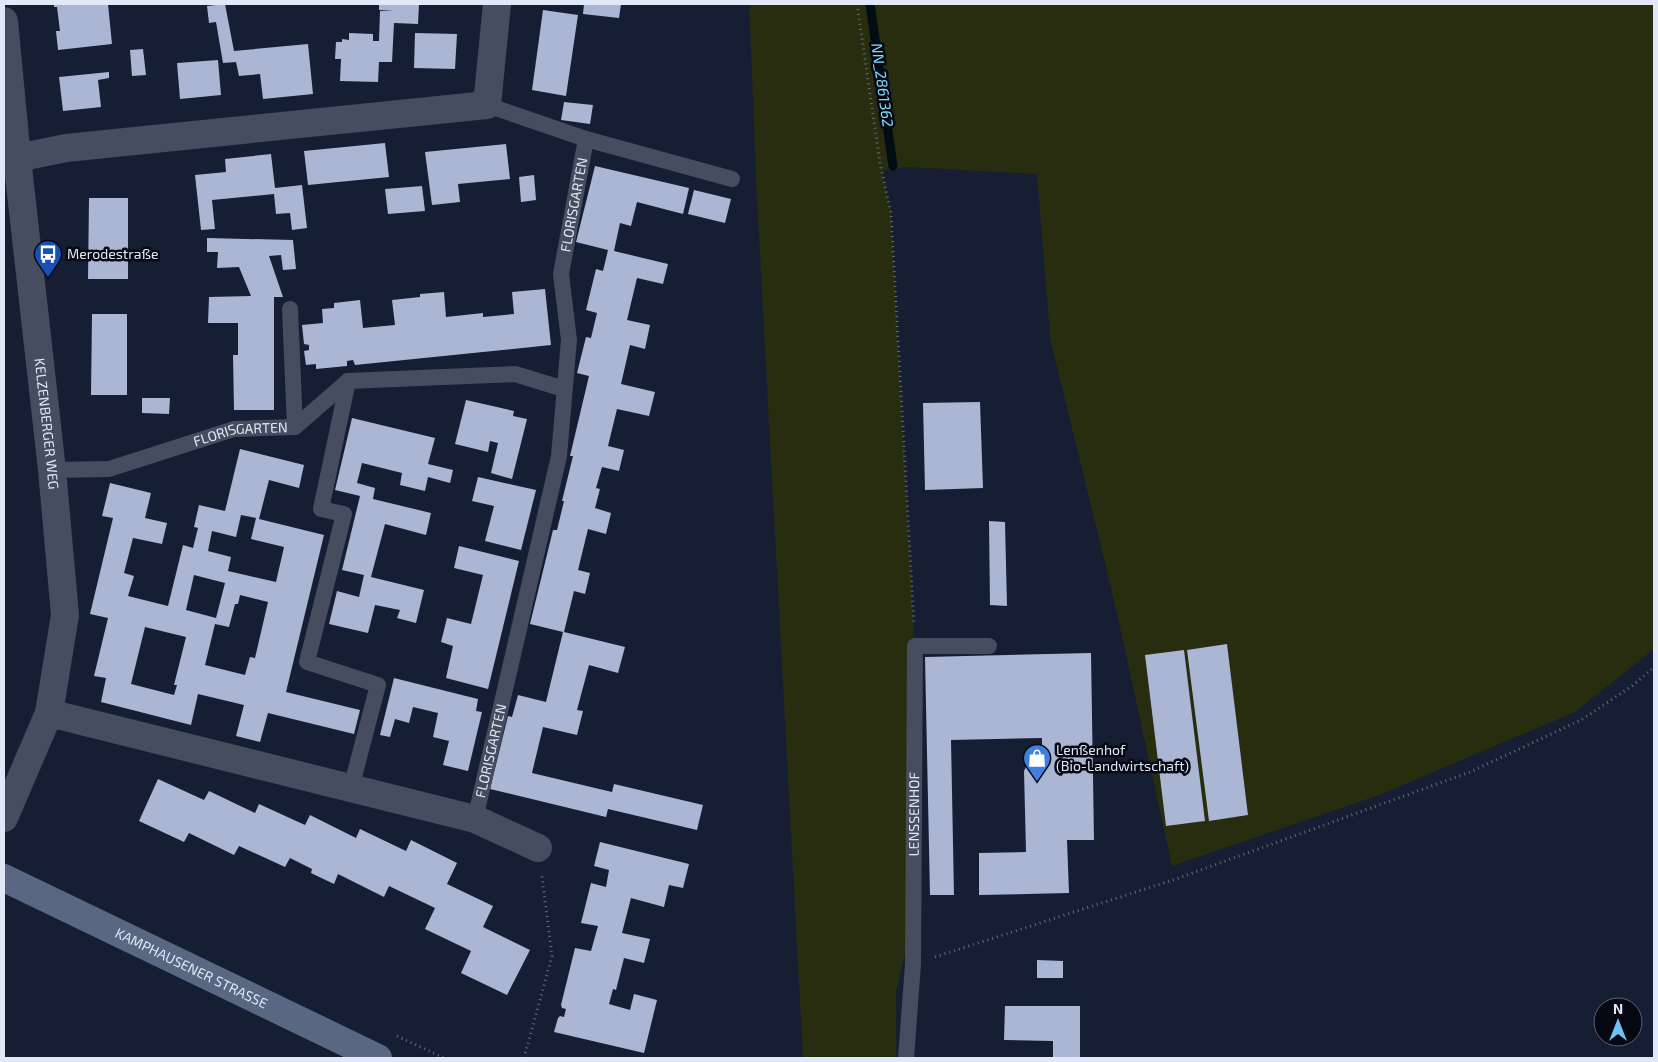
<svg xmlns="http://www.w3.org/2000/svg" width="1658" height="1062" viewBox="0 0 1658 1062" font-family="'Exo 2',sans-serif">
<rect width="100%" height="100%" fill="#161e34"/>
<path fill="#272d0e" d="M749,4H1654V649L1575,712L1382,794L1172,866L1116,609L1050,338L1037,174L907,167L882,171L891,213L914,636L906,950L896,992V1058H803L757,200Z"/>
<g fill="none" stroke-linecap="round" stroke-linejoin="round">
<path stroke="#000e14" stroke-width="9" d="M870,4L893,166"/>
</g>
<path fill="#aab6d3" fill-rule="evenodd" d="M54,4H108L112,44L58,50L56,31H60L57,7H54Z
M225,4L234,51L308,44L313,94L263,99L260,74L239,76L236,62L223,63L216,22L209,23L207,6Z
M379,4H419L418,24L394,23L392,62H379L378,82L340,81L341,59H335L336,42H342V39L349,40V33L373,34V41H379L380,11L394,10H379Z
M584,4H621L619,18L583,14Z
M543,10L578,15L566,96L532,90Z
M415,33L457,34L455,69L414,68Z
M143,49L146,75L132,76L130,50Z
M218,60L221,95L180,99L177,63Z
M109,72V78L98,80L101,107L63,111L59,77Z
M564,102L593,105L590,124L561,120Z
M385,143L389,177L308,185L304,151Z
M506,144L510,179L458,184L460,202L432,205L425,152Z
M271,154L275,188L302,185L307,228L292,230L290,213L276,214L274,194L212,200L215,229L201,230L195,175L226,172L225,159Z
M595,166L689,188L683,214L637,202L631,226L620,223L614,251L668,264L663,284L637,278L627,320L650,325L645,349L630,345L621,384L655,392L649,416L617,409L608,446L624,450L619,471L602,467L596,488L600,489L595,508L611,513L606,534L588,529L578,570L590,573L585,594L574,591L564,632L625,647L618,673L589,665L577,710L583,711L577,735L543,727L532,773L612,792L614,784L703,805L697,830L608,809L606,817L490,789L508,716L512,717L518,695L546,702L563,632L530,624L553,530H557L564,501H562L573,456H570L589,376L577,373L586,337L591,338L597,313L586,310L596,269L603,271L608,250L576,242Z
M534,175L536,200L521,202L519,177Z
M422,186L425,211L388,214L385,189Z
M694,190L731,199L725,223L688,214Z
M89,198H128V279H88Z
M207,238L293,240L296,269L283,270L281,255L269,256L283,297H274V410H234L233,355H238V323H208L209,297L251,296L239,267L217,268L218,252H207Z
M545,289L551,345L355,365L353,360L347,361V366L316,369V364L306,365L304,351L309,350V345L304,344L302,325L323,323L322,309L334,308V303L360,300L363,328L395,325L392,300L420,297V294L444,292L446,317L483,313V317L514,314L512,292Z
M92,314H127V395H91Z
M142,398H170L169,414L142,413Z
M466,400L514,411L513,416L527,419L512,479L491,473L498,443L490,441L488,452L455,444Z
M980,402L983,488L925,490L923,403Z
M352,418L435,438L428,464L453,470L450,483L428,477L425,491L400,485L402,473L362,463L357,483L375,488L373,499L431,513L426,535L385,524L371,577L424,590L416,623L397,618L400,610L375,605L368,633L329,624L337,591L359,597L364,575L342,570L360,496L335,490Z
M240,449L304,465L299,488L269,480L259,519L324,535L286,692L360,710L354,734L268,713L260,742L236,736L244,705L198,694L191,725L101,702L106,678L94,676L108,618L90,614L113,518L102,516L110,483L151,493L145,518L167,523L162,544L133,538L124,573L134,576L128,596L168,606L183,545L193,548L198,528L194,527L199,505L225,511ZM241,515L256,518L251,539L284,547L276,582L228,571L231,557L208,551L212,531L236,537ZM194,575L225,583L216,618L186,610ZM240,595L268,602L255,658L250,657L245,675L205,665L215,624L229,627L235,604H238ZM145,627L186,637L174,685H177L174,695L131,684Z
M478,477L536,490L521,550L485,541L494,506L472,501Z
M989,521L1005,522L1007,606L990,605Z
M459,546L519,561L488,689L446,678L453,646L441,642L447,618L471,624L483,575L454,568Z
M1227,644L1248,815L1209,821L1187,650Z
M1184,650L1205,821L1166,826L1145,655Z
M1091,653L1094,840H1067L1069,893L979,895V853L1026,852L1024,771L1037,746H1042V738L951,740L954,895H930L925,657Z
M394,678L478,699L476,711L482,712L468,771L443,765L449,741L433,737L438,713L413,707L409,723L395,719L390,737L380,735Z
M158,779L204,800L209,791L255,813L259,804L305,825L310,815L356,838L360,829L406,851L411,840L457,863L447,884L493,906L483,927L530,950L507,995L461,973L471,951L425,929L435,908L389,886L384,897L338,874L334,884L311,873L312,869L290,858L285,867L239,846L234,855L189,833L184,842L139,821Z
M600,842L689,864L683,888L669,885L664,907L631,898L622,933L650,939L644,963L624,958L616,990L613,989L609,1004L630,1010L634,994L657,1000L644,1053L554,1032L558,1018L560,1016L564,1017L566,1009L562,1008L561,1005L575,948L591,951L598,926L581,923L591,883L606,887L609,870L594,866Z
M1037,960L1063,961V978H1037Z
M1005,1006H1080V1058H1053V1041L1004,1040Z"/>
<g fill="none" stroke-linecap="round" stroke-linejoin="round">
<path stroke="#646c7f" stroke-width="3" stroke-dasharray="1 4" stroke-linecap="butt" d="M857,4L880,163L891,213L914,625
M935,957L1176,879L1470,772L1581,720L1632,686L1654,667
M397,1036L444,1058
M524,1058L552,956L542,876"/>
<g stroke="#454d5f" stroke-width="16">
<path d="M487,105L586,139L732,179"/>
<path d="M290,309L295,427"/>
<path d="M348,381L321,509L344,514L307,662L378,685L351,788"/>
<path id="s1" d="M52,470L109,469L234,429L295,427L348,381L515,374L564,389"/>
<path id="s2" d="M475,819L559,456L569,340L561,274L586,139"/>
<path id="s3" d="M906,1058L913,964L915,646H989"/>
</g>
<g stroke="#454d5f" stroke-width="28">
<path id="s4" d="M4,21L17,158L52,470L65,615L49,713L4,818"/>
<path d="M4,159L17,158L66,148L487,105L497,4"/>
<path d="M49,713L475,819L538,848"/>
</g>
<path stroke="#596783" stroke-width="28" id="s5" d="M4,878L378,1058"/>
</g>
<defs>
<g id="bus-pin" transform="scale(1.4375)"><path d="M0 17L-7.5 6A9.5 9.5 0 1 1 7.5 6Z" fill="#1a4fb4" stroke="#060912"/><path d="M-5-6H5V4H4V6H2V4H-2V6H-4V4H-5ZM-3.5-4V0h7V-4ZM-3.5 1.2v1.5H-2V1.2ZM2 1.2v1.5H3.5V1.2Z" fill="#fff"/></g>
<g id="shop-pin" transform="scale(1.4375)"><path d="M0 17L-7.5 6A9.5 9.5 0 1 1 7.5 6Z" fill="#3f7fe0" stroke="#060912"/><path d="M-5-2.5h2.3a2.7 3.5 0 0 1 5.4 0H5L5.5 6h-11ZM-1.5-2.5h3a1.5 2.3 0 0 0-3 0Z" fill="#fff"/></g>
</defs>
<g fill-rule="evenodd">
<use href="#bus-pin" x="48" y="254"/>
<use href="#shop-pin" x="1037" y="758"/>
</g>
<g text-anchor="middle" stroke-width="5" stroke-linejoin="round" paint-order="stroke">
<g font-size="14" fill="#e1e8f7" stroke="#060912">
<text dy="5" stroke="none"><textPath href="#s2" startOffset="626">FLORISGARTEN</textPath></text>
<text dy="5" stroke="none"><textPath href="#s4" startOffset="405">KELZENBERGER WEG</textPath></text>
<text dy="5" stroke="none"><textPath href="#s1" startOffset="194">FLORISGARTEN</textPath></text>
<text dy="5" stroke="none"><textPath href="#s2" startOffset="70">FLORISGARTEN</textPath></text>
<text dy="5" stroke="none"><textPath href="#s3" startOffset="244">LENSSENHOF</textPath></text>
<text dy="5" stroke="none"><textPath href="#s5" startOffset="208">KAMPHAUSENER STRASSE</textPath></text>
</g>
<g font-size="14" fill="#e1e8f7" stroke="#060912" text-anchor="start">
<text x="67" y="259">Merodestraße</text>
<text x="1056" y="755">Lenßenhof<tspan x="1056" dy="16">(Bio-Landwirtschaft)</tspan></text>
</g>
<g font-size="15" font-style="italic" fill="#7ddefc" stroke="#060912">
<text transform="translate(882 85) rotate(82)" y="5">NN_2861362</text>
</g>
</g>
<rect width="1658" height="1062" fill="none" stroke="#e1e8f7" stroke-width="10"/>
<g transform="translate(1618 1022)"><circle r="24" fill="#060912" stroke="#5e626e"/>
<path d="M0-4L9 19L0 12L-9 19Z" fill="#71c1f5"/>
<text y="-8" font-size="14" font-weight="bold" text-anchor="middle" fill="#e1e8f7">N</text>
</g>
</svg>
